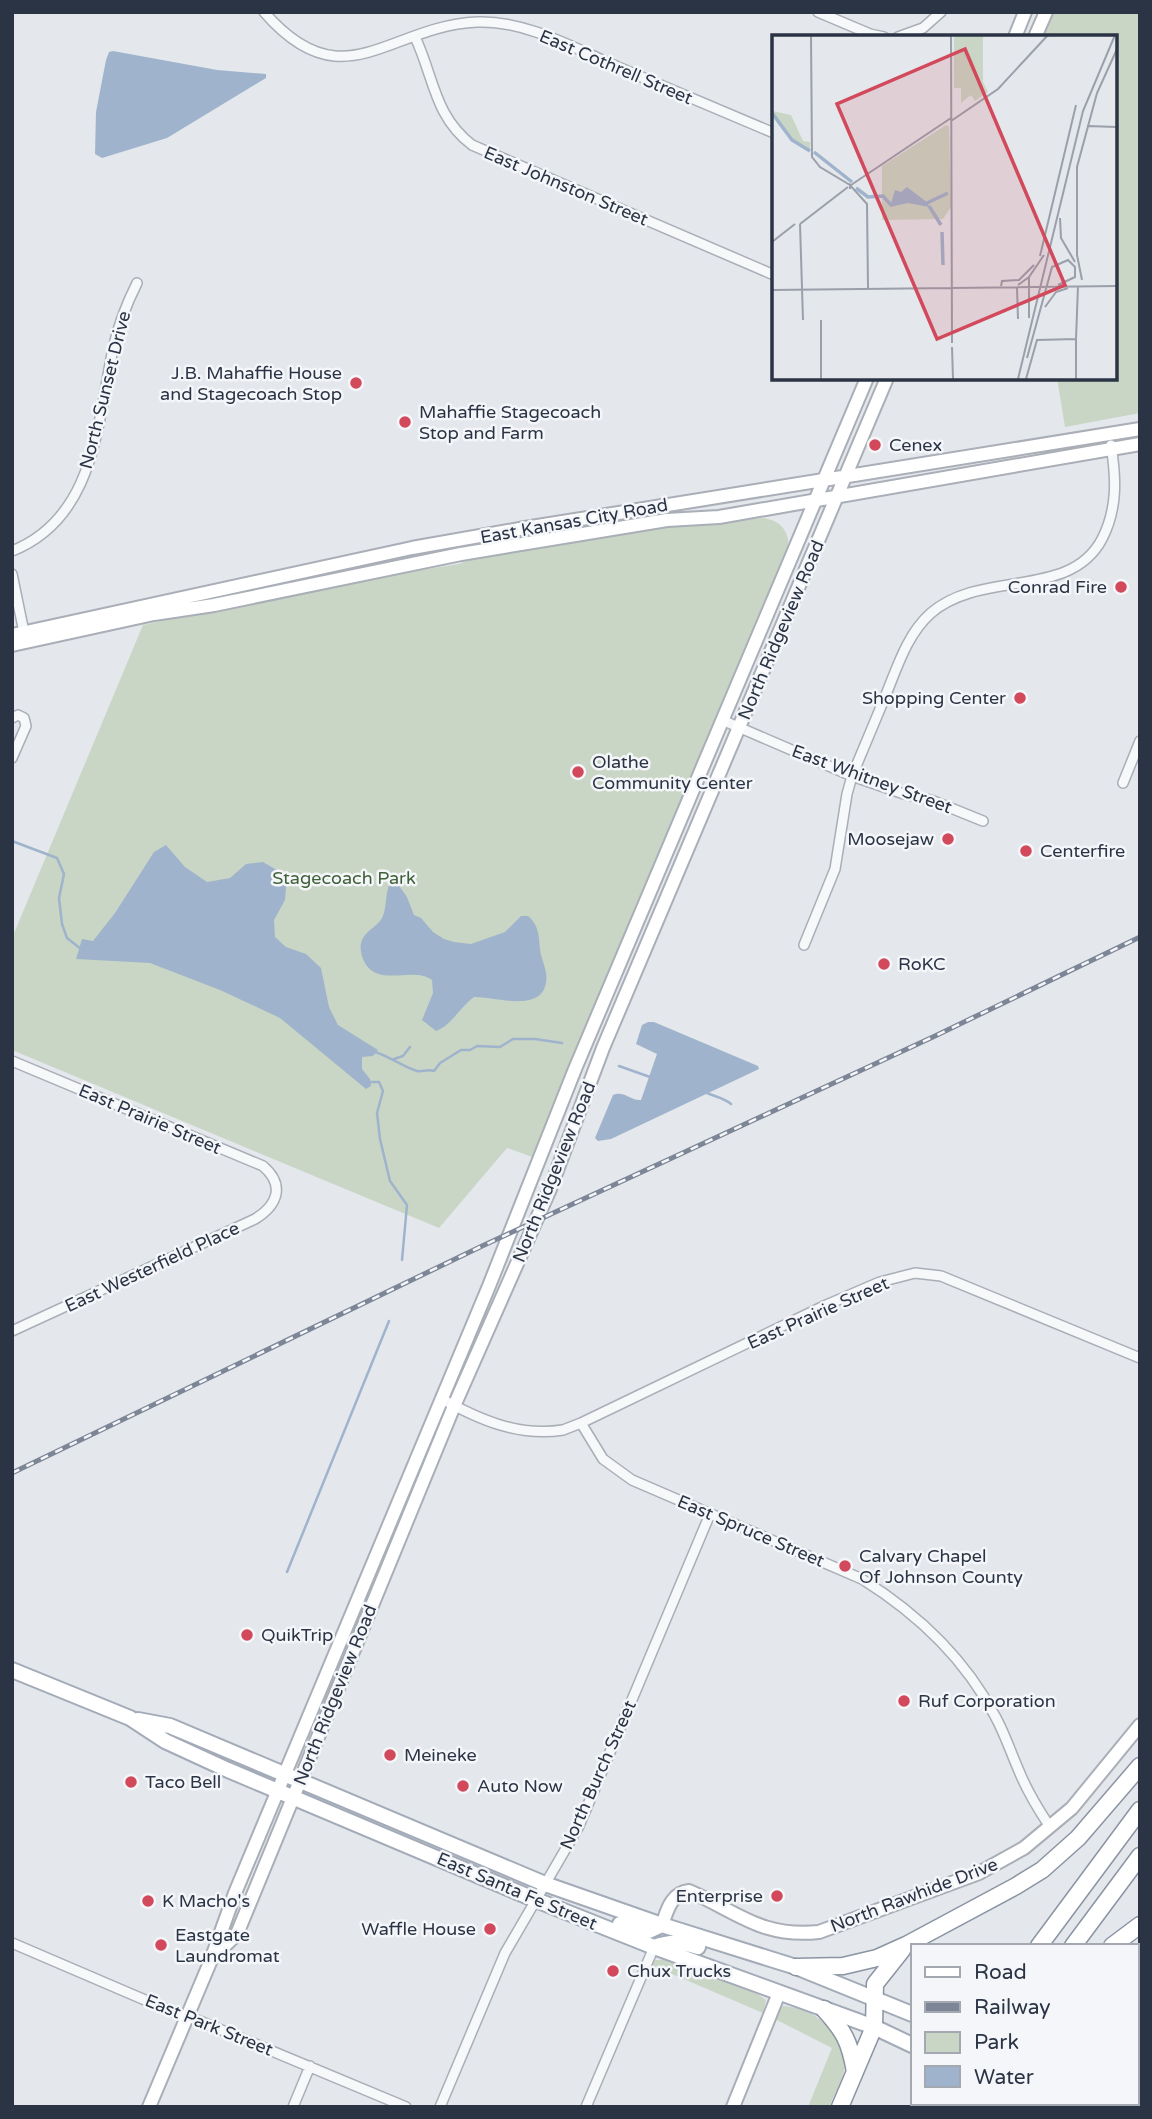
<svg xmlns="http://www.w3.org/2000/svg" width="1152" height="2119" viewBox="0 0 1152 2119" font-family="'Varela Round',sans-serif">
<rect width="100%" height="100%" fill="#e4e7ec"/>
<path fill="#c9d6c5" d="M1051,12H1140V413L1065,427L1057,378H1115V37H1041Z
M761,518C780,519 791,532 788,551L535,1158L507,1148L439,1228L12,1050V938L143,625L342,582L459,564L482,554L677,523L714,524Z
M655,1960H663L756,1993L766,2000L763,2013L651,1965Z
M783,2006C815,2008 850,2035 844,2071C841,2083 834,2095 829,2107H808L832,2048L773,2018Z"/>
<path fill="#9fb4cc" d="M113,51L217,70L266,74V78L167,138L102,158L95,154L96,112L106,60L109,52Z
M166,845L185,867L207,882L230,878L246,864L263,862L287,876L285,900L274,920L275,937L286,947L306,954L321,968L329,1007L338,1025L378,1050L373,1056L362,1057V1069L370,1079L371,1086L366,1089L280,1018L220,990L150,963L76,959L82,939L93,941L115,913L154,852Z
M393,883H397L407,897L414,915L421,918L433,932L444,939L454,942L471,944L505,932L521,916H528C541,927 538,939 541,955C543,963 548,973 546,982C542,1014 493,996 474,997C460,1007 452,1025 436,1031L422,1020L433,993L432,980C412,965 376,990 363,959C361,954 360,948 361,943C364,931 376,928 382,918C387,908 385,896 389,885Z
M648,1022H654L758,1066L759,1069L611,1139L598,1141L595,1138L613,1095C624,1090 631,1101 641,1100L657,1054L636,1044L642,1025Z"/>
<g fill="none" stroke-linecap="round" stroke-linejoin="round">
<path stroke="#9fb4cc" stroke-width="2.5" d="M12,841L57,858L64,874L59,898L62,924L67,938L81,949
M375,1052C389,1056 405,1068 417,1071C423,1072 427,1069 434,1071L440,1063L461,1050H470L477,1046L500,1047L513,1039H535L562,1043
M394,1059L403,1056L410,1047
M619,1066L650,1077
M369,1082H379L383,1091L377,1113L380,1139L390,1181L407,1205L402,1260
M707,1093C716,1097 724,1098 731,1104
M287,1572L389,1321"/>
<g stroke="#a9aeb7" stroke-width="12">
<path id="street" d="M264,12C343,103 388,26 477,22C525,20 574,48 618,67C670,89 722,111 774,133
M818,12L870,34L884,37
M415,37C434,77 434,116 472,145L774,275
M898,37L923,28L941,12
M12,551C95,518 97,424 113,349C118,326 126,305 137,283
M12,574L25,637
M12,718L18,715L24,718L26,726L12,758
M722,720L852,776L904,794L931,800L983,821
M1123,783L1140,741
M804,945L835,869L847,794L852,776C863,750 874,723 885,697C897,668 907,634 931,613C982,569 1070,600 1102,539C1118,508 1116,477 1111,445
M12,1061L263,1166C285,1185 278,1205 255,1219L12,1331
M442,1399C480,1420 519,1437 563,1430L581,1423L824,1306L880,1282L915,1273L941,1276L1140,1358
M581,1423L603,1459L632,1480L862,1579C918,1614 964,1657 995,1716C1005,1734 1011,1753 1019,1771C1027,1791 1038,1809 1050,1827
M12,1943L187,2018L195,2019L406,2107
M293,2107L310,2066
M440,2107L505,1953L579,1826L710,1514
M586,2107L654,1947"/>
</g>
<g stroke="#a9aeb7" stroke-width="16">
<path id="secondary" d="M1015,37L1025,12
M1035,37L1046,12
M12,635L412,548L525,528L1140,429
M12,645L154,614L214,605L461,554L667,520L719,517L1140,444
M662,1925C667,1911 671,1893 689,1891C738,1912 761,1938 819,1932L979,1873L1024,1848L1072,1808L1140,1725
M214,1956L237,1934L454,1406L550,1189L603,1048L887,378
M149,2107L211,1960L235,1893L489,1286L575,1069L867,378
M733,2107L779,1993"/>
</g>
<g stroke="#a3abb8" stroke-width="18">
<path id="primary" d="M12,1670L130,1718L165,1741L228,1770L536,1900L654,1947L874,2027L912,2045
M138,1720L170,1726L545,1884L662,1925L796,1967L912,2014
M620,1924L649,1931L662,1925
M654,1947C671,1941 681,1942 698,1947
M1058,2103L1065,2107"/>
</g>
<g stroke="#8b94a3" stroke-width="19">
<path id="highway" d="M1039,1946L1140,1810
M1073,1946L1140,1856
M1112,1946L1140,1925
M796,1967L843,1966L877,1958L906,1945L1016,1886L1042,1870L1078,1838L1140,1766
M824,2009C844,2031 850,2042 855,2072
M1119,2103L1134,2107
M840,2107L874,2027L875,1984L902,1950
M920,2107L922,2103
M954,2107L957,2103
M988,2107L991,2103"/>
</g>
<use href="#street" stroke="#f7f8fa" stroke-width="9"/>
<use href="#secondary" stroke="#fff" stroke-width="12"/>
<use href="#primary" stroke="#fff" stroke-width="14"/>
<use href="#highway" stroke="#fff" stroke-width="16"/>
<g stroke="#7d8696" stroke-width="5">
<path id="rail" d="M12,1473L480,1247L935,1036L1140,937"/>
</g>
<use href="#rail" stroke="#f4f6f9" stroke-width="2.5" stroke-dasharray="8" stroke-linecap="butt"/>
</g>
<g fill="#d1495b" stroke="#f4f6f9" stroke-width="2.5">
<circle cx="356" cy="383" r="7"/>
<circle cx="405" cy="422" r="7"/>
<circle cx="875" cy="445" r="7"/>
<circle cx="1121" cy="587" r="7"/>
<circle cx="1020" cy="698" r="7"/>
<circle cx="578" cy="772" r="7"/>
<circle cx="948" cy="839" r="7"/>
<circle cx="1026" cy="851" r="7"/>
<circle cx="884" cy="964" r="7"/>
<circle cx="845" cy="1566" r="7"/>
<circle cx="247" cy="1635" r="7"/>
<circle cx="904" cy="1701" r="7"/>
<circle cx="390" cy="1755" r="7"/>
<circle cx="131" cy="1782" r="7"/>
<circle cx="463" cy="1786" r="7"/>
<circle cx="777" cy="1896" r="7"/>
<circle cx="148" cy="1901" r="7"/>
<circle cx="490" cy="1929" r="7"/>
<circle cx="161" cy="1945" r="7"/>
<circle cx="613" cy="1971" r="7"/>
</g>
<g text-anchor="middle" stroke-width="5" stroke-linejoin="round" paint-order="stroke">
<g font-size="18" fill="#2b3445" stroke="#f4f6f9">
<text transform="translate(616 67) rotate(23)" y="6">East Cothrell Street</text>
<text transform="translate(566 186) rotate(23)" y="6">East Johnston Street</text>
<text transform="translate(105 390) rotate(-76)" y="6">North Sunset Drive</text>
<text transform="translate(574 521) rotate(-10)" y="6">East Kansas City Road</text>
<text transform="translate(781 630) rotate(-67)" y="6">North Ridgeview Road</text>
<text transform="translate(872 779) rotate(20)" y="6">East Whitney Street</text>
<text transform="translate(150 1119) rotate(23)" y="6">East Prairie Street</text>
<text transform="translate(554 1172) rotate(-68)" y="6">North Ridgeview Road</text>
<text transform="translate(152 1267) rotate(-25)" y="6">East Westerfield Place</text>
<text transform="translate(818 1313) rotate(-24)" y="6">East Prairie Street</text>
<text transform="translate(751 1531) rotate(23)" y="6">East Spruce Street</text>
<text transform="translate(335 1695) rotate(-68)" y="6">North Ridgeview Road</text>
<text transform="translate(598 1775) rotate(-66)" y="6">North Burch Street</text>
<text transform="translate(517 1891) rotate(23)" y="6">East Santa Fe Street</text>
<text transform="translate(914 1895) rotate(-21)" y="6">North Rawhide Drive</text>
<text transform="translate(209 2025) rotate(22)" y="6">East Park Street</text>
</g>
<g font-size="18" fill="#2b3445" stroke="#f4f6f9" text-anchor="start">
<text x="342" y="379" text-anchor="end">J.B. Mahaffie House<tspan x="342" dy="21">and Stagecoach Stop</tspan></text>
<text x="419" y="418">Mahaffie Stagecoach<tspan x="419" dy="21">Stop and Farm</tspan></text>
<text x="889" y="451">Cenex</text>
<text x="1107" y="593" text-anchor="end">Conrad Fire</text>
<text x="1006" y="704" text-anchor="end">Shopping Center</text>
<text x="592" y="768">Olathe<tspan x="592" dy="21">Community Center</tspan></text>
<text x="934" y="845" text-anchor="end">Moosejaw</text>
<text x="1040" y="857">Centerfire</text>
<text x="898" y="970">RoKC</text>
<text x="859" y="1562">Calvary Chapel<tspan x="859" dy="21">Of Johnson County</tspan></text>
<text x="261" y="1641">QuikTrip</text>
<text x="918" y="1707">Ruf Corporation</text>
<text x="404" y="1761">Meineke</text>
<text x="145" y="1788">Taco Bell</text>
<text x="477" y="1792">Auto Now</text>
<text x="763" y="1902" text-anchor="end">Enterprise</text>
<text x="162" y="1907">K Macho's</text>
<text x="476" y="1935" text-anchor="end">Waffle House</text>
<text x="175" y="1941">Eastgate<tspan x="175" dy="21">Laundromat</tspan></text>
<text x="627" y="1977">Chux Trucks</text>
</g>
<g font-size="18" fill="#3f6138" stroke="#f4f6f9">
<text x="344" y="884">Stagecoach Park</text>
</g>
</g>
<g transform="translate(772 35)">
<rect width="345" height="345" fill="#e4e7ec"/>
<path d="M182,0H211V47L216,57L203,66L199,60L189,68V53H182ZM0,76L19,80L31,106L38,107V115L18,103ZM174,90L177,91L179,172L171,184L110,185V131Z" fill="#c9d6c5"/>
<path d="M135,152L156,168L157,172L136,168L118,172L123,155L129,157Z" fill="#9fb4cc"/>
<path fill="none" stroke="#9fb4cc" stroke-width="3.5" d="M0,78L20,105L38,116M42,117L80,147M84,153L96,162L111,161L119,170M155,168L176,158M157,171L169,190M170,197L171,230"/>
<path fill="none" stroke="#9a9fa9" stroke-width="2" d="M39,0L40,122L48,132L78,150M179,0L180,308M179,86L226,54L276,0M315,91L345,92M79,150L179,83M78,154V150L95,169L96,253M288,183L289,203L303,227M28,189L31,285M28,189L76,152M0,207L23,189M268,221L304,70M257,243V283M310,245L305,220V132L325,58L345,14M246,250L257,242L272,220M229,251L230,246L247,245L262,230M245,253L246,284M0,255L345,251M273,272L284,257L296,253M49,285V344M180,312L181,344M255,323L280,232L296,225L303,232V242L286,250M246,344L311,76L343,0M254,344L265,305L304,304L306,251M304,344V304"/>
<path fill="#d1495b" fill-opacity="0.15" stroke="#d1495b" stroke-width="3.5" d="M193,14L293,250L165,304L65,69Z"/>
<rect width="345" height="345" fill="none" stroke="#2b3445" stroke-width="3.5"/>
</g>
<rect width="1152" height="2119" fill="none" stroke="#2b3445" stroke-width="28"/>
<rect x="911" y="1944" width="228" height="161" fill="#f4f6f9" stroke="#a4a8b1" stroke-width="2"/>
<rect x="925" y="1967" width="35" height="10" fill="#ffffff" stroke="#a4a8b1" stroke-width="2"/>
<text x="974" y="1979" font-size="21" fill="#2b3445">Road</text>
<rect x="925" y="2002" width="35" height="10" fill="#7d8696" stroke="#a4a8b1" stroke-width="2"/>
<text x="974" y="2014" font-size="21" fill="#2b3445">Railway</text>
<rect x="925" y="2032" width="35" height="21" fill="#c9d6c5" stroke="#a4a8b1" stroke-width="2"/>
<text x="974" y="2049" font-size="21" fill="#2b3445">Park</text>
<rect x="925" y="2066" width="35" height="21" fill="#9fb4cc" stroke="#a4a8b1" stroke-width="2"/>
<text x="974" y="2084" font-size="21" fill="#2b3445">Water</text>
</svg>
